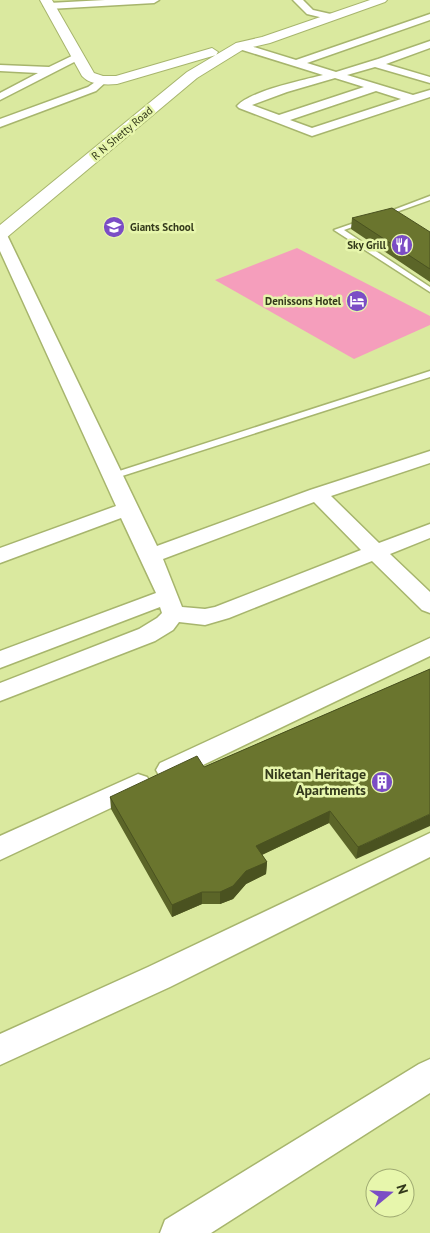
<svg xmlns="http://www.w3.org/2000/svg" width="430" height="1233" viewBox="0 0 430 1233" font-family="'PT Sans',sans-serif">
<rect width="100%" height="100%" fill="#dae99f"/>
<path fill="#f59ebc" d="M297,248L430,316V325L354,359L215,280Z"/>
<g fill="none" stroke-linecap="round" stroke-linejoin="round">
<g stroke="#a7b56d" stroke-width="3">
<path id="lane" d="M430,196V200L385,216L380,215Z
M363,220L369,221L344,230L430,287V292L334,230Z
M430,371V377L116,478L113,479L108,476L110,474Z"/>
</g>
<g stroke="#a7b56d" stroke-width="3">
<path id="street" d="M105,0H159L154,3L49,9L44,6L49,3Z
M293,0H303L313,10L335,15L337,17L332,20L307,14Z
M430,14V20L307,63L336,72L378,59L430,41V48L386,64L430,77V83L375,67L347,75L413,95L430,90V97L312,136L239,108L237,106C250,91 303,80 323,75L236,48L235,46L236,44H244L296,60ZM335,78L364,87L279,115L252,105L287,92ZM376,91L401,99L312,128L290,120Z
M78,53L83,56L82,58L0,100V93L38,73L0,71V65L49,67Z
M101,78L107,81L96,91L0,127V119L88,87Z
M0,231L5,232L7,235L157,546L310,490L430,451V463L331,496L379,543L430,524V538L390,554L430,592V613L422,610L372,561L229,618L205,625L179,622L173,630L155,641L0,701V683L139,629L157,618L162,613L160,607L0,668V651L156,593L121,518L0,563V548L116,506L0,251ZM314,502L361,550L215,607L205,609L182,607L163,559Z
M430,638V656L178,777L169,780L160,777L156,770L160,763Z
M138,774L147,777L151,784L147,791L0,860V836Z
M430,833V857L170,987L0,1065V1034L148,967Z
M430,1059V1093L211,1233H160L165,1220L419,1064Z"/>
</g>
<g stroke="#a7b56d" stroke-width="2">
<path id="secondary" d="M40,0H52L94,73L103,76H116L212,48L218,52L216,55L117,84C106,85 90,85 82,76Z
M370,0H387L385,2L270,43L244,49L197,78L6,238L0,239V225L187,72L236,43L262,37Z"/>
</g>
<use href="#lane" fill="#fff" fill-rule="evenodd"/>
<use href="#street" fill="#fff" fill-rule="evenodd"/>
<use href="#secondary" fill="#fff" fill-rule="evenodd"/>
</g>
<path fill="#5b6528" d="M352,218L430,232V282L351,229Z
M430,669L356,859L329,823L262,855L267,862L266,874L246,884L233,899L220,904H202L172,917L111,809L110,797L204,767Z"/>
<path fill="#4a5220" d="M330,811L329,823L255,858L256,846Z
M430,814V826L356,859L358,847Z
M267,862L266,874L246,884L233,899L220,904V892L246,871Z
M202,892V904L172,917V905Z"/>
<path fill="#6a752e" stroke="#4a5220" d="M392,208L430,232V269L352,218Z
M430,669V814L358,847L330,811L256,846L267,862L246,871L233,886L220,892H202L172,905L110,797L197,756L204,767Z"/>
<defs>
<g id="school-disc" transform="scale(1.125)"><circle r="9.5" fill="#7b4dc5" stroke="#e7f6ac"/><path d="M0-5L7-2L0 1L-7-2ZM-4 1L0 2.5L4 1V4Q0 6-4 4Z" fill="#fff"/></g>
<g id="restaurant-disc" transform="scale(1.125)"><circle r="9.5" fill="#7b4dc5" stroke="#e7f6ac"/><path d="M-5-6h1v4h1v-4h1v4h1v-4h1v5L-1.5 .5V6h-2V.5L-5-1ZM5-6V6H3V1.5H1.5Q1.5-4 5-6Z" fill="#fff"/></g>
<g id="hotel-disc" transform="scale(1.125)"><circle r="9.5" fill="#7b4dc5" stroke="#e7f6ac"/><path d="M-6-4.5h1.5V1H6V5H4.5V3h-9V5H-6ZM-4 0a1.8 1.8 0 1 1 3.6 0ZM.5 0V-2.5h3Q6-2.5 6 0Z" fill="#fff"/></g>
<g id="building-disc" transform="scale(1.125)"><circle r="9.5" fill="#7b4dc5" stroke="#e7f6ac"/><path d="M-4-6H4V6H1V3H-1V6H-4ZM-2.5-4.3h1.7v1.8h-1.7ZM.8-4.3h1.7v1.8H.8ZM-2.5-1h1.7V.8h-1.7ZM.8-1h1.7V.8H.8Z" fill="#fff"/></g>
</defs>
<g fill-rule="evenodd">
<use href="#school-disc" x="114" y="227"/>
<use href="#restaurant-disc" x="402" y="245"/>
<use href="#hotel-disc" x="357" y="301"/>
<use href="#building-disc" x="382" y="782"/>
</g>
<g text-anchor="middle" stroke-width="5" stroke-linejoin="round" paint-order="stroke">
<g font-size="11" fill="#33391b" stroke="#e7f6ac">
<text transform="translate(122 133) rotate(-40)" y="4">R N Shetty Road</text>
</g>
<g font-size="11" font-weight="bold" fill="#33391b" stroke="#e7f6ac" text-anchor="end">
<text x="130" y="231" text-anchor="start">Giants School</text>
<text x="386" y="249">Sky Grill</text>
<text x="341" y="305">Denissons Hotel</text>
</g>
<g font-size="14" font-weight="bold" fill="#33391b" stroke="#e7f6ac" text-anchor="end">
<text x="366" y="779">Niketan Heritage<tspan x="366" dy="16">Apartments</tspan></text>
</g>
</g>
<g transform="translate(390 1193) rotate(72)"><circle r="24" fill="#e7f6ac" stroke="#9faa72"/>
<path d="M0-4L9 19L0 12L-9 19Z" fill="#7b4dc5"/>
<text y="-8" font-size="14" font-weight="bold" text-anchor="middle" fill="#33391b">N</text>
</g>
</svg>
